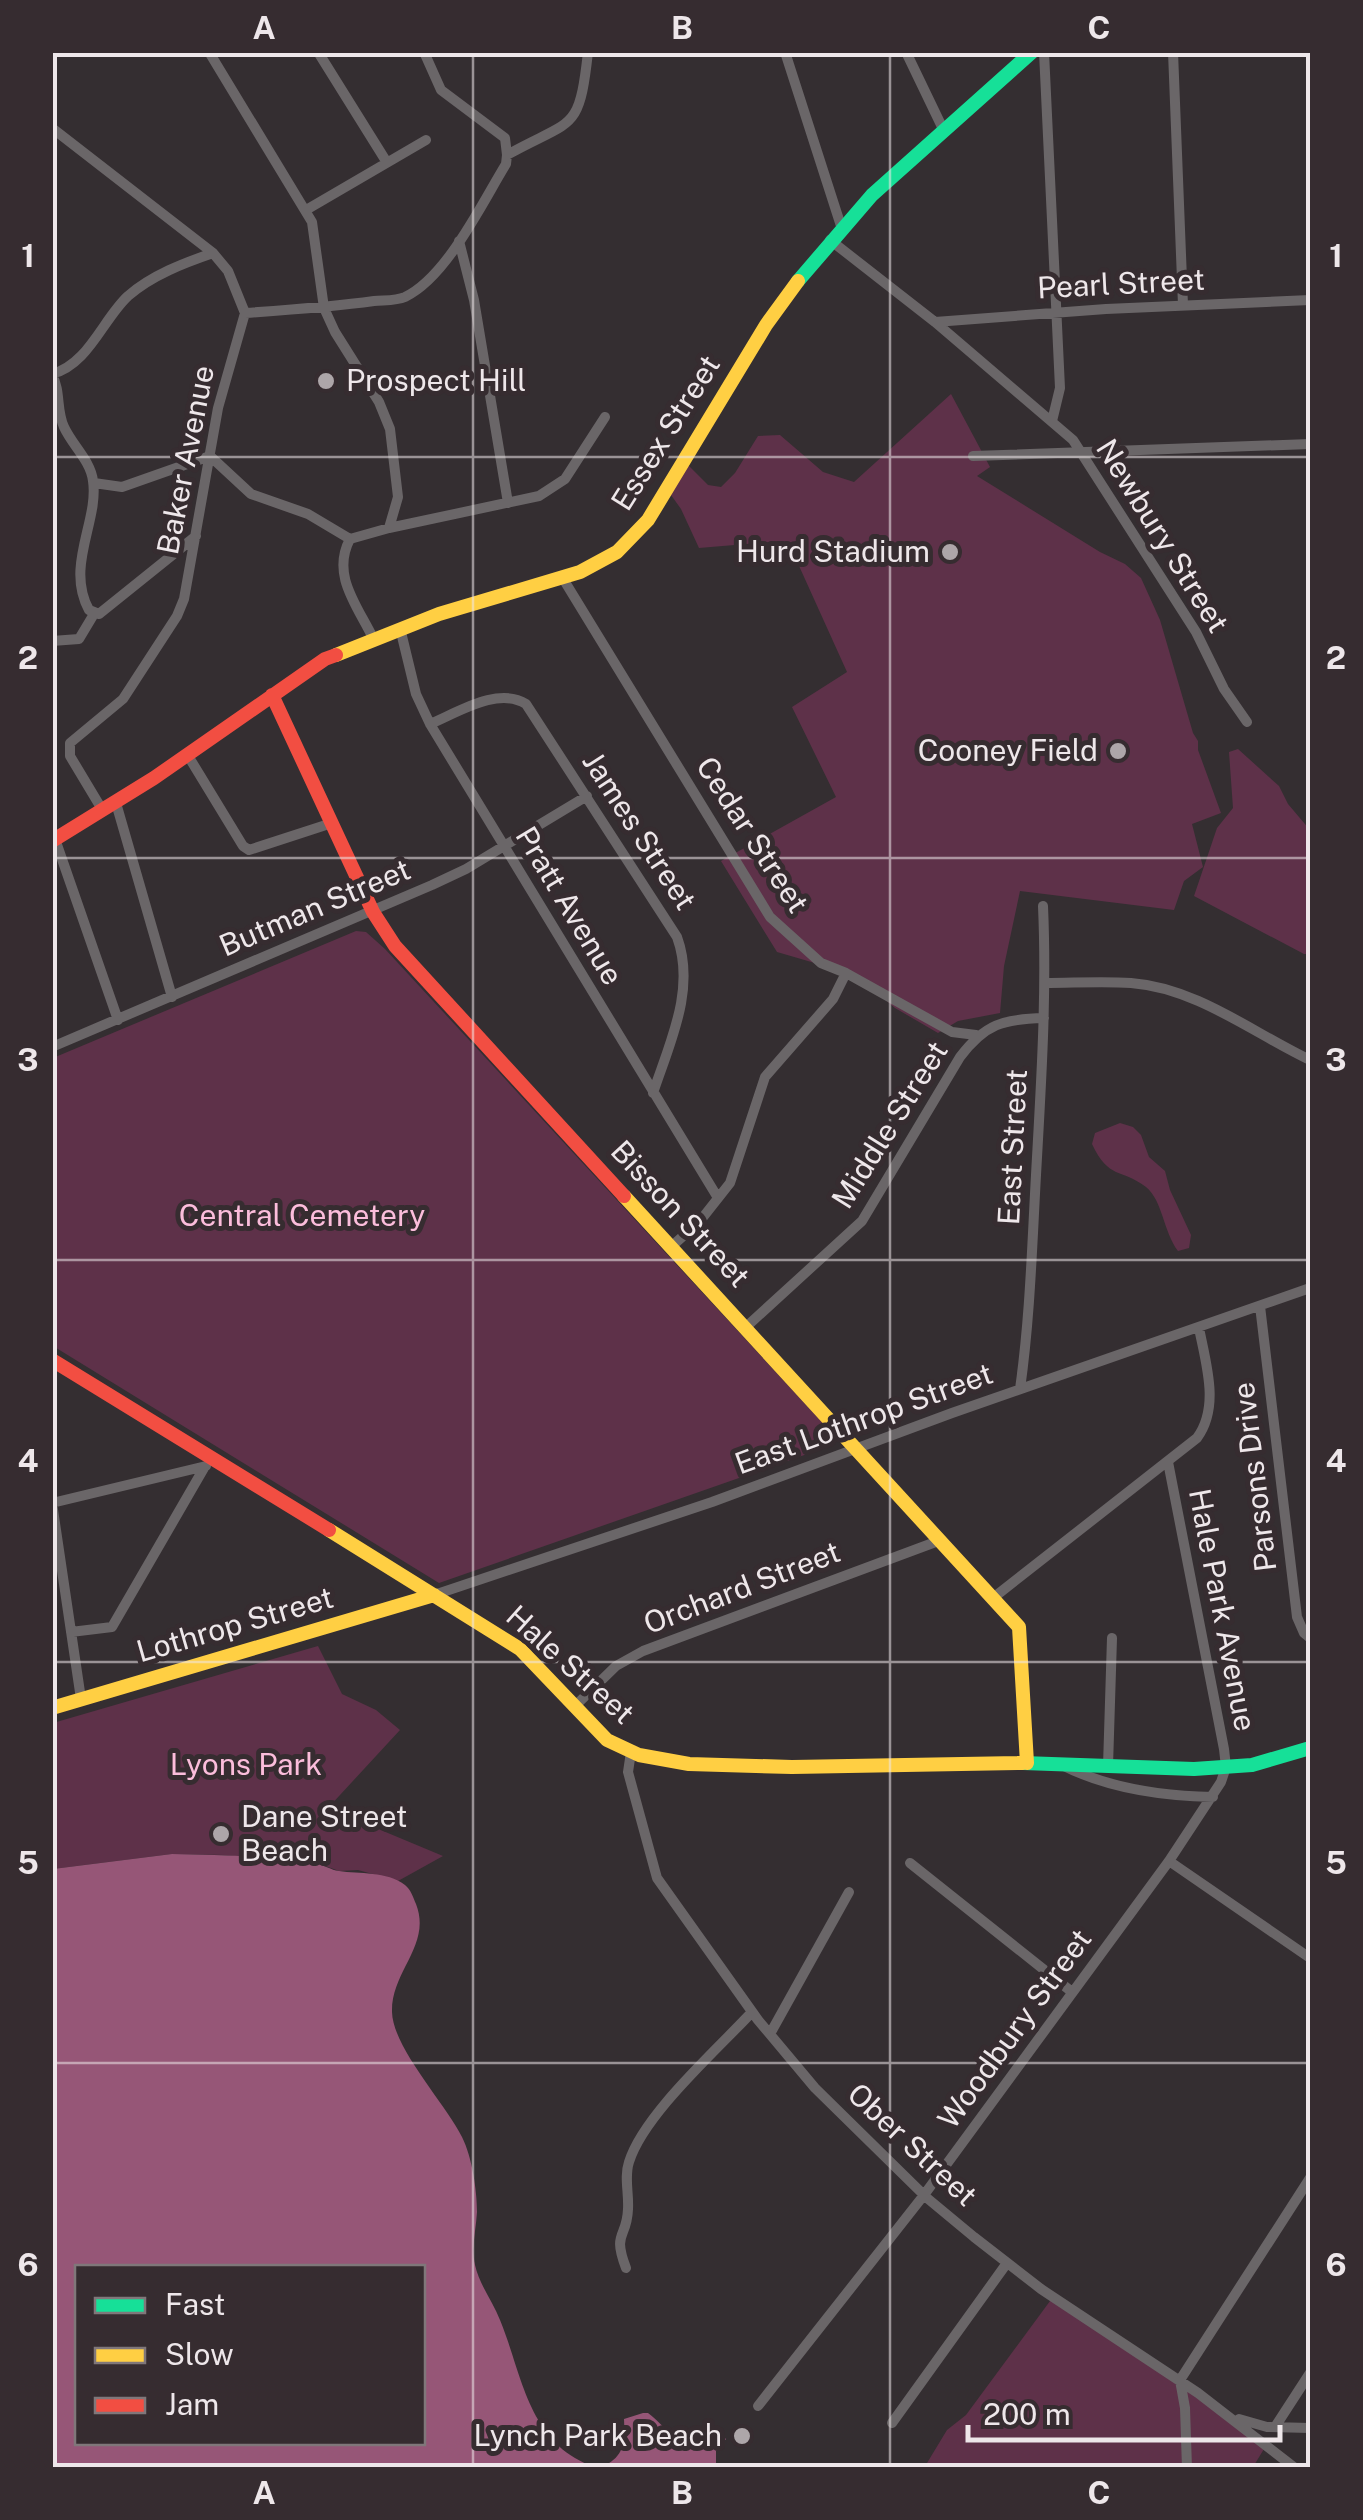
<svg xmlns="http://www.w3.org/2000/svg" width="1363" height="2520" viewBox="0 0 1363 2520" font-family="'Public Sans',sans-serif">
<rect width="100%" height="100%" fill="#342e31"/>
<path fill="#5e3149" d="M951,394L990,467L977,476L1100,552L1125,564L1141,578L1160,620L1193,733L1198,741V750L1221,813L1192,824L1203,867L1184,881L1174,910L1020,891L1004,966L1000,1013L958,1021L938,1033L895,1008L856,975L777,952L721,861L836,797L792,707L847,672L795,557L782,541L699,548L681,509L666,488L685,462L708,485L721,487L735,473L758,436L780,435L823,472L854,482Z
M1238,749L1279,786L1288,804L1310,830V954H1304L1194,896L1217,828L1233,808L1229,752Z
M356,931L366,932L385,949L832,1433L833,1445L439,1583L53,1346V1058Z
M1120,1123L1133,1127L1141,1135L1149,1157L1165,1171L1170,1190L1191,1235L1189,1248L1178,1251C1163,1231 1163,1201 1146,1187C1121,1168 1109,1180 1092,1144L1095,1133Z
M318,1646L342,1694L376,1710L400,1730L328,1808L443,1856L398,1881L358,1870L339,1871L320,1864L224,1855L172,1854L53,1869V1723Z
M1053,2297L1267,2444L1253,2467L924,2468L947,2430L966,2415Z"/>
<path fill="#965677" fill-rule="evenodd" d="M172,1854C220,1855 270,1856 317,1864C324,1865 331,1870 339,1871C359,1874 387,1871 405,1885C411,1890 413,1897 416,1904C432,1945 391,1971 392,2012C393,2048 445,2103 462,2137C472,2157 477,2190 477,2212C476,2230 471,2247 475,2265C479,2284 493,2302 500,2320C523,2376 528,2444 595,2467H53V1869ZM78,2268H422V2442H78Z
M643,2413H648C664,2425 669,2438 691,2439L706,2424L726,2439L716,2451V2467H602C625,2456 625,2442 624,2419Z"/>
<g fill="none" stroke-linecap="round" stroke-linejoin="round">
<path stroke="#6a6668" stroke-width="10" d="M209,52L312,222L324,308L335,332L379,402L390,429L398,497L389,528L350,539C331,575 357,605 373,638
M318,52L386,161
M424,52L441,90L505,138L507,155
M785,52L841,226
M906,52L944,131
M1044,52L1060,388L1052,421
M1173,52L1183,305
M52,128L213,253L228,271L245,313
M306,210L426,140
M830,240L935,322L1073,440L1196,632L1224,689L1247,722
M459,241L474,300L508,503
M935,322L1106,309L1310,300
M52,374C88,365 103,319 128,296C152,275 184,263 213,253
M52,375C61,391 56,410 64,427C72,445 91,461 93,481C99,521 65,566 89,610L99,614L196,536
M973,456L1310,444
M94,483L122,487L210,456L251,494L308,514L350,539
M389,528L539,496L565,479L605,417
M562,577L770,917L821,963L846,973L952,1032L976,1035
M400,628L416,694L430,724L718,1198
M52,641L79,639L94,614
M430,724C457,713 498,686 526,704L677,937C696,989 670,1042 653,1093
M187,754L243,846L249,850L332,823
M116,803L172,997
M103,811L70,756V743L123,699L177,616L184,599L218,408L245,313C288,310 331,307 374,301C384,300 396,301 405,297C447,277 482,203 506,164L507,155C573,118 579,134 588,52
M55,839L118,1020
M1045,983C1073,983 1103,981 1131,983C1197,988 1253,1033 1310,1060
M52,1047L432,885L466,869L587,796
M672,1246L700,1221L730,1183L765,1077L833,999L846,973
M1260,1306L1297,1617L1304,1633L1310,1638
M746,1327L862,1221L960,1057C985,1024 1003,1019 1044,1018
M1020,1389C1030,1318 1032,1247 1036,1175C1041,1085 1047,996 1043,906
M52,1503L81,1699
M52,1503L206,1466
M434,1595L712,1502L952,1413L1310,1288
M993,1598L1197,1438C1220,1407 1206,1364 1199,1328
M71,1632L112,1627L204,1468
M574,1707L616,1666L643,1651L941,1540
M631,1752L628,1772L657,1878L758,2020L815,2088L927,2198L974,2237L1041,2289L1198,2393L1295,2468
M1062,1765C1107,1788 1163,1796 1213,1797
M1108,1766L1112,1638
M1169,1861L1310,1958
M910,1863L1072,1992
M770,2034L849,1892
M626,2268C612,2231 627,2239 628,2209C629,2193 624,2177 629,2162C644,2114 717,2050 752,2012
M758,2406L924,2195L1169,1861L1221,1782L1226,1767L1224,1749L1168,1462
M1239,2419L1267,2427L1310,2428
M892,2423L1007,2263
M1275,2427L1310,2373
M1187,2468L1185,2408L1180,2380L1310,2178"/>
<path stroke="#16e098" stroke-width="14" d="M798,281L872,195L1032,52
M1023,1763L1194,1769L1252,1765L1310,1748"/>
<path stroke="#ffcf43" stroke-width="14" d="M336,655L439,614L580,572L617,552L648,520L766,325L798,281
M624,1196L1019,1627L1027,1763
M329,1530L520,1649L607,1740L639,1755L689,1764L792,1767L1023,1763
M52,1708L434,1595"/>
<path stroke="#f24e42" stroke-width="14" d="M272,695L373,912L395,946L624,1196
M52,841L154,778L325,659L336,655
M52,1360L329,1530"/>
</g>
<path fill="none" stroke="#eee7ea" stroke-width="2.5" stroke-opacity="0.55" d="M473,52V2468M890,52V2468M52,457H1310M52,858H1310M52,1260H1310M52,1662H1310M52,2063H1310"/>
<g fill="#ada6a9" stroke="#362c30" stroke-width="4">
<circle cx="326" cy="381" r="10"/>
<circle cx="950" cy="552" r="10"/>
<circle cx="1118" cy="751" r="10"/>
<circle cx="221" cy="1834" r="10"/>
<circle cx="742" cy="2436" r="10"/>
</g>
<g text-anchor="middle" stroke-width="10" stroke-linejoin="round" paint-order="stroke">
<g font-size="30" fill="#eee7ea" stroke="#362c30">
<text transform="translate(1121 284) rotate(-3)" y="10">Pearl Street</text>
<text transform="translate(666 433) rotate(-58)" y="10">Essex Street</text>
<text transform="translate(186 460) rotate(-79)" y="10">Baker Avenue</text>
<text transform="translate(1162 536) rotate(58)" y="10">Newbury Street</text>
<text transform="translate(639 831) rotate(57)" y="10">James Street</text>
<text transform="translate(752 835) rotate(57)" y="10">Cedar Street</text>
<text transform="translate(569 906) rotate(59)" y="10">Pratt Avenue</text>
<text transform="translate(315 908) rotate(-23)" y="10">Butman Street</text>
<text transform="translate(890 1125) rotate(-58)" y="10">Middle Street</text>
<text transform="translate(1013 1147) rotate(-87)" y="10">East Street</text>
<text transform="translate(680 1214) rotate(47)" y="10">Bisson Street</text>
<text transform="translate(864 1419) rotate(-20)" y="10">East Lothrop Street</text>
<text transform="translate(1255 1477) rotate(-97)" y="10">Parsons Drive</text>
<text transform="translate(742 1588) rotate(-21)" y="10">Orchard Street</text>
<text transform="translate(1222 1610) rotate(79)" y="10">Hale Park Avenue</text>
<text transform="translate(235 1625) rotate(-16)" y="10">Lothrop Street</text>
<text transform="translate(570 1665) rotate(42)" y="10">Hale Street</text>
<text transform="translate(1015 2029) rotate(-54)" y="10">Woodbury Street</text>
<text transform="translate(912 2145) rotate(43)" y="10">Ober Street</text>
</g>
<g font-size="30" fill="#eee7ea" stroke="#362c30" text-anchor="end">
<text x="346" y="391" text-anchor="start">Prospect Hill</text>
<text x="930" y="562">Hurd Stadium</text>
<text x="1098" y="761">Cooney Field</text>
<text x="241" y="1827" text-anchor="start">Dane Street<tspan x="241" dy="34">Beach</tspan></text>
<text x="722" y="2446">Lynch Park Beach</text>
</g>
<g font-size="30" fill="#fbbddb" stroke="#362c30">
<text x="302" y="1226">Central Cemetery</text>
<text x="246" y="1775">Lyons Park</text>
</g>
</g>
<rect width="1363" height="2520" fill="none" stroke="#362c30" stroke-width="110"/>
<rect x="75" y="2265" width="350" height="180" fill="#362c30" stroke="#80777a" stroke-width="2.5"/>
<rect x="95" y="2298" width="50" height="15" fill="#16e098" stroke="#80777a" stroke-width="2.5"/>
<text x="165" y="2315" font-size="30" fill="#eee7ea">Fast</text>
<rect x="95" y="2348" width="50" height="15" fill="#ffcf43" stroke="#80777a" stroke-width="2.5"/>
<text x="165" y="2365" font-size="30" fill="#eee7ea">Slow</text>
<rect x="95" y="2398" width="50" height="15" fill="#f24e42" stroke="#80777a" stroke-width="2.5"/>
<text x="165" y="2415" font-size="30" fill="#eee7ea">Jam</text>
<path d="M968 2425v15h312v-15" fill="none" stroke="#eee7ea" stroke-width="5"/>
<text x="983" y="2425" font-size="30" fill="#eee7ea" stroke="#362c30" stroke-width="8" paint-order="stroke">200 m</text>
<rect x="55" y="55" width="1253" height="2410" fill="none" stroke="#eee7ea" stroke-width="4"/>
<g font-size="32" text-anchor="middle" font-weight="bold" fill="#eee7ea">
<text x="264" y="39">A</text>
<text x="682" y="39">B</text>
<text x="1099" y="39">C</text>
<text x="28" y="267">1</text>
<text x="1336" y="267">1</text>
<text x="28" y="669">2</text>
<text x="1336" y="669">2</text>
<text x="28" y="1071">3</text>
<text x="1336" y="1071">3</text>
<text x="28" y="1472">4</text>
<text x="1336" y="1472">4</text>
<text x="28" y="1874">5</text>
<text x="1336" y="1874">5</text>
<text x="28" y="2276">6</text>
<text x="1336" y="2276">6</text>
<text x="264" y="2504">A</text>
<text x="682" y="2504">B</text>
<text x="1099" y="2504">C</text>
</g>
</svg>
